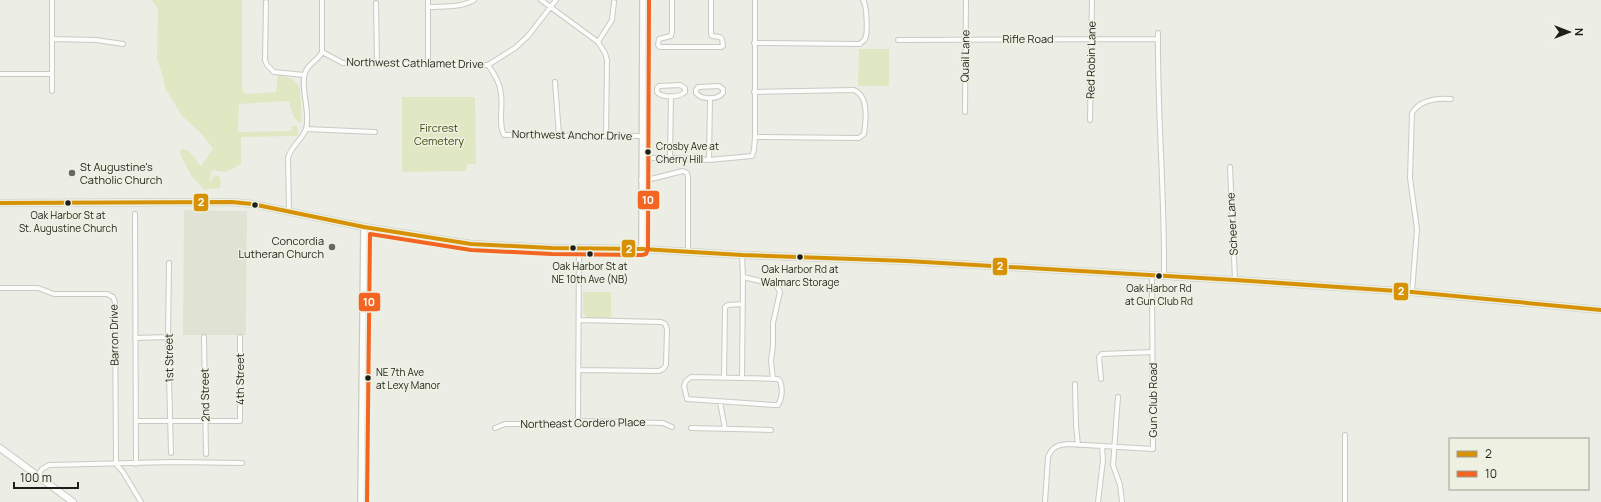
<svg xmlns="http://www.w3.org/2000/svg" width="1601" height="502" viewBox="0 0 1601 502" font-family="Manrope,sans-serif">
<rect width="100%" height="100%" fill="#eceee6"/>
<path fill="#e0e3d3" d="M184,210L247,211L246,335H183Z"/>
<path fill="#e0e7c3" d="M151,0H242V89L245,94L276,92L278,75L293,79L300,88L302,121L299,123L294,117L289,102L286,101L239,104L238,132L289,131L292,130V126H297L298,136L241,137V164L226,172L212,170L209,181H211L214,175L218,176L221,181L220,188L204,190L191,175L180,154L181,149C192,149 194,159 201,166L213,149L202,134L182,116L165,88L163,76L157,59L158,12L156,5Z
M859,49H889V86H858Z
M402,97H475L476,164H467L466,171L402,172Z
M583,292H611V318H588L583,314Z"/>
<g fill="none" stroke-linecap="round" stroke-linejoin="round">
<g stroke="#c8cac3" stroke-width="6">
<path id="street" d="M541,0L598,42L605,53L607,60L606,136
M672,0V32L671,36L659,39L658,45L660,47H721L723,46L722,39L720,37L712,36L711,34V0
M266,2L265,60L267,65L274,72L304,75
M376,3L377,64
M428,7C443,6 461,8 474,0
M1158,33C1157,114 1165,195 1164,277
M52,39L96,40L123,44
M898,40L1157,39
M598,42L612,20L614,2
M754,43L860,44C861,42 864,41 865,39C868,33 867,6 863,0
M322,52L343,63L488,65L515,48L528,36L556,0
M428,65V0
M488,65C494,74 500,82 501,94C503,106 498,124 504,135L642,136
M0,74H52
M555,82L559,135
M680,85L685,88V92C679,98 662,98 657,92V88L659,86Z
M719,86L723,89V93C717,100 702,100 696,93V90L698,87Z
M52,91V0
M754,92L854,90C869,96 866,120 864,134L859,138L755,137
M965,112L966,0
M1090,120L1092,0
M306,129L375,132
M670,157L671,96
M642,159L664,157L709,160L752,156L754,150L755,137V0
M709,160L710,98
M1230,167L1235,280
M641,180L651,179L683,171L687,173L688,177V251
M289,211L288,158C291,146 302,140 306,129C311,113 300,88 305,73C308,63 318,61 322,52V0
M135,214L136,464
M742,255L743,277L742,378L778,379L780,381C783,388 782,399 778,405H774L687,399L684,386L686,381L691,377L742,378
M169,263L168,337L171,453
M743,277L773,284L777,286L780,292L773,323V345L771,361L773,379
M0,288H38L54,294H107L113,297L115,302L116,464
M1412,292L1417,229L1410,178L1412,113C1420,100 1437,98 1451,99
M204,337L206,454
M135,338L168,337
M578,370L659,371L663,369L666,365L667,329L665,324L661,322L579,320
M724,378L725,307L728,305L743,304
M1101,379L1099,357L1102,354L1153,352
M1075,384L1076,425L1078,445
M1118,397L1113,465L1120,485L1122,502
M720,402L725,429
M136,421H240V337
M578,421L579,247
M495,428L505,424H571L578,421L663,423L672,427
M691,428L771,430
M116,464L123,472L141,502
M38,475L42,469L49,465L174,462L242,463
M1045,502L1048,457C1052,447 1057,445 1068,444L1153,449L1152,276
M1098,502L1103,460L1102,446
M1345,502V435"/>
</g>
<g stroke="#c8cac3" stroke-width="8">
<path id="secondary" d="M0,203L232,202L252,204L364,227L471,244L552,248L642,249L742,255L907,261L1235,280L1412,292L1601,310
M642,249L643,0
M361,502L364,227"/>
</g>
<g stroke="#c8cac3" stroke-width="8">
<path id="primary" d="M0,448L73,502"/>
</g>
<use href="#street" stroke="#fcfcfb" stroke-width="4"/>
<use href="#secondary" stroke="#fcfcfb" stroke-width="5.5"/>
<use href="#primary" stroke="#fcfcfb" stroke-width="6"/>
<g stroke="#eef1e2" stroke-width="7">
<path id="bus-1" d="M0,203L232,202L252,204L364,227L471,244L552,248L642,249L742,255L907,261L1235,280L1412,292L1601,310"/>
</g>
<g stroke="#eef1e2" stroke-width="7">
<path id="bus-2" d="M367,502L370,234L471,250L552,254L642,255L646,254L648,249L649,0"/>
</g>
<use href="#bus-1" stroke="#d69204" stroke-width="4"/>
<use href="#bus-2" stroke="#f26522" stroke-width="4"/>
</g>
<g fill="#1e1f19" stroke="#eef1e2" stroke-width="1.5">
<circle cx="648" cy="152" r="3.5"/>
<circle cx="68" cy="203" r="3.5"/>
<circle cx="255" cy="205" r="3.5"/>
<circle cx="573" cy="248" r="3.5"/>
<circle cx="590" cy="254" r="3.5"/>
<circle cx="800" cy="257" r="3.5"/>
<circle cx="1159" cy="276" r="3.5"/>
<circle cx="368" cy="378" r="3.5"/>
</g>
<g fill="#666761" stroke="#eef1e2" stroke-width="1.5">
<circle cx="72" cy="173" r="4"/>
<circle cx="332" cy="247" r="4"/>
</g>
<g text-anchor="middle" stroke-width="3" stroke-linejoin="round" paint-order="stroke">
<g font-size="10" fill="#1e1f19" stroke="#eef1e2">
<text x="656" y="150" text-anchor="start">Crosby Ave at<tspan x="656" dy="13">Cherry Hill</tspan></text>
<text x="68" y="219">Oak Harbor St at<tspan x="68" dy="13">St. Augustine Church</tspan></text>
<text x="590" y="270">Oak Harbor St at<tspan x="590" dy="13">NE 10th Ave (NB)</tspan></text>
<text x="800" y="273">Oak Harbor Rd at<tspan x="800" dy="13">Walmarc Storage</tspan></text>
<text x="1159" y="292">Oak Harbor Rd<tspan x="1159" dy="13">at Gun Club Rd</tspan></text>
<text x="376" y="376" text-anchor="start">NE 7th Ave<tspan x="376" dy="13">at Lexy Manor</tspan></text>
</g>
<g font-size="11" fill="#1e1f19" stroke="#eef1e2">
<text x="1028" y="43">Rifle Road</text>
<text transform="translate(965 56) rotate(-89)" y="4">Quail Lane</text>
<text transform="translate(1091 60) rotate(-89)" y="4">Red Robin Lane</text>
<text transform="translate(415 63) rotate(1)" y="4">Northwest Cathlamet Drive</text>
<text transform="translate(572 135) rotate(1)" y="4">Northwest Anchor Drive</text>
<text transform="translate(1232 224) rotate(-93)" y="4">Scheer Lane</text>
<text transform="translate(114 335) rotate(-91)" y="4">Barron Drive</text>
<text transform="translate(169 358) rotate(-91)" y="4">1st Street</text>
<text transform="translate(240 379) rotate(-90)" y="4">4th Street</text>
<text transform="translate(205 395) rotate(-91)" y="4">2nd Street</text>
<text transform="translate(1153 400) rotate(-90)" y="4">Gun Club Road</text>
<text transform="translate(583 423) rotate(-1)" y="4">Northeast Cordero Place</text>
</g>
<g font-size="11" fill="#40470b" stroke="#eef1e2">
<text x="439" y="132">Fircrest<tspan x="439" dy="13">Cemetery</tspan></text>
</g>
<g font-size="11" fill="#1e1f19" stroke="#eef1e2" text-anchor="start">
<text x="80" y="171">St Augustine's<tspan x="80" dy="13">Catholic Church</tspan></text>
<text x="324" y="245" text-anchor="end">Concordia<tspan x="324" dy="13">Lutheran Church</tspan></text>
</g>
</g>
<g stroke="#eef1e2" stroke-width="1.5">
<rect x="637" y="190" width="23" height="20" rx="4" fill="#f26522"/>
<rect x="193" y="193" width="16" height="19" rx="4" fill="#d69204"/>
<rect x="621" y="239" width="15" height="19" rx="4" fill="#d69204"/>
<rect x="992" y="257" width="16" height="19" rx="4" fill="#d69204"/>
<rect x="1393" y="282" width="16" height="19" rx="4" fill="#d69204"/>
<rect x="358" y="292" width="23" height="20" rx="4" fill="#f26522"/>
</g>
<g font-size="11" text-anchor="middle" font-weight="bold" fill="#fff">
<text x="648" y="204">10</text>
<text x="201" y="206">2</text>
<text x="629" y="253">2</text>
<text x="1000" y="270">2</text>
<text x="1401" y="295">2</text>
<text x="369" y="306">10</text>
</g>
<rect x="1449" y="438" width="140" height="52" fill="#eef1e2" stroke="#9b9d92"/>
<rect x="1457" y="451" width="20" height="6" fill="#d69204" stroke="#9b9d92"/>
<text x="1485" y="458" font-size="12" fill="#1e1f19">2</text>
<rect x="1457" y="471" width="20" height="6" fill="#f26522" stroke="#9b9d92"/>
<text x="1485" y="478" font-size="12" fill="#1e1f19">10</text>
<g transform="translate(1569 32) rotate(90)" stroke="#eef1e2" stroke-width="3" paint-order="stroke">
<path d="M0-3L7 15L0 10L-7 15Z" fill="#1e1f19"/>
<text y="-6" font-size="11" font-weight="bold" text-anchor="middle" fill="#1e1f19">N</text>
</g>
<path d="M14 482v6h64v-6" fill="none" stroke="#1e1f19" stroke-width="2"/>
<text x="20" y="482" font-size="12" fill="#1e1f19" stroke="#eef1e2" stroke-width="3" paint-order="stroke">100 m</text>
</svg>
